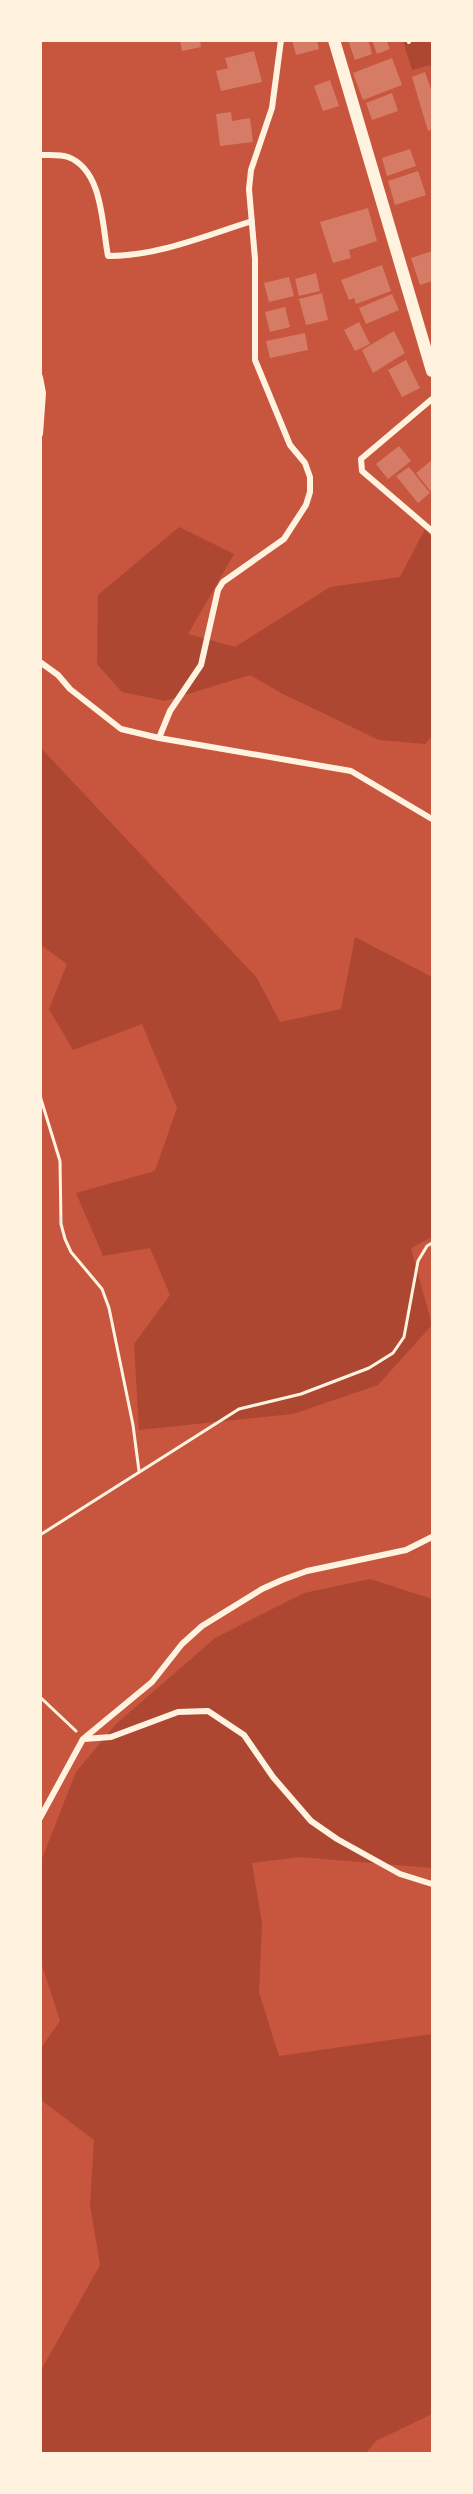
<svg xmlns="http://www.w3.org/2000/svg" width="473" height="2494" viewBox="0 0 473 2494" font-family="'PT Sans',sans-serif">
<rect width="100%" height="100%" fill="#c8553d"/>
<path fill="#ae4732" d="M403,41H432V69L430,65L412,70Z
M179,527L234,554L188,634L235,647L330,587L400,577L425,529L432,538V736L425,744L379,740L281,693L250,675L165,701L122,692L97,664L98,595Z
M40,747L257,978L280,1022L341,1009L355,937L432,977V1237L411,1248L432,1325L378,1385L293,1414L139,1430L134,1344L170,1295L150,1248L103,1256L76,1193L155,1171L177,1108L142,1024L73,1050L49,1009L67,964L41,945Z
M370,1579L432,1599V1868L300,1857L252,1863L262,1923L259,1992L279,2056L432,2034V2414L376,2441L366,2453H41L40,2372L100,2265L90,2205L94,2140L41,2100V2048L60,2021L41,1962V1861L76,1772L116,1724L215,1638L304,1593Z"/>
<path fill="#d67c66" d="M180,40H200L201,47L182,51Z
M292,40H317L319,49L296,55Z
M348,40H368L372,54L355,60Z
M372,40H386L390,49L377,54Z
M254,51L262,82L221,91L216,71L228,68L225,58Z
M392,58L402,85L363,100L353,73Z
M425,72L432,92V129L428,131L412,77Z
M330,80L339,106L323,111L314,86Z
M392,93L398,111L372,120L366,103Z
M231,112L232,121L250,118L253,142L220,146L216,114Z
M410,149L416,166L387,176L382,158Z
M418,171L426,195L395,205L388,181Z
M368,208L377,241L349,250L351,258L333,263L320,222Z
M432,251V281L420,285L411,258Z
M382,265L391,291L356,304L354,298L349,300L341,280Z
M316,273L320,291L299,296L295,279Z
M289,277L294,296L269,302L264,283Z
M322,293L328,320L306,325L299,299Z
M392,294L399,310L366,324L359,308Z
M285,307L290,327L270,332L265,312Z
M359,322L370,344L355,351L344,330Z
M394,331L405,353L373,373L362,350Z
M305,333L308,350L270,358L266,341Z
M406,360L420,388L402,397L388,370Z
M399,446L411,461L388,479L376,464Z
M432,460V493L416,473Z
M409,467L430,493L418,503L396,476Z"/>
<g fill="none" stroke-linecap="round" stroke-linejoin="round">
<path stroke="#fff3e0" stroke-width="3" d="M40,1096L60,1161L61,1224L65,1239L71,1252L102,1289L109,1308L133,1425L139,1471
M40,1535L239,1409L301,1394L369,1368L393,1353L404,1337L418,1261L427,1246L432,1243
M40,1697L76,1731"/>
<path stroke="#fff3e0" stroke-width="4" d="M408,40L409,42"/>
<path stroke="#fff3e0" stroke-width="6" d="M40,155C49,155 60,154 68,157C103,170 102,225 108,256C158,256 205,236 252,221
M40,377L43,393L40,434
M432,399L361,459L362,471L432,531
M40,662L58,675L70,689L121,729L159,738L351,771L432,819
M159,738L170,711L201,665L218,590L223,582L284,539L306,505L310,492V477L305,463L290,445L255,360V259L249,189L251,170L272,108L281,40
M84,1739L111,1737L178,1712L208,1711L244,1735L273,1777L311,1821L337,1839L400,1874L432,1884
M40,1818L83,1739L152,1682L182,1644L202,1626L262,1589L282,1580L307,1571L406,1550L432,1537"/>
<path stroke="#fff3e0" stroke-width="12" d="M334,40L432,371"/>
</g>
<rect width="473" height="2494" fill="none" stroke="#fff3e0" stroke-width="84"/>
</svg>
